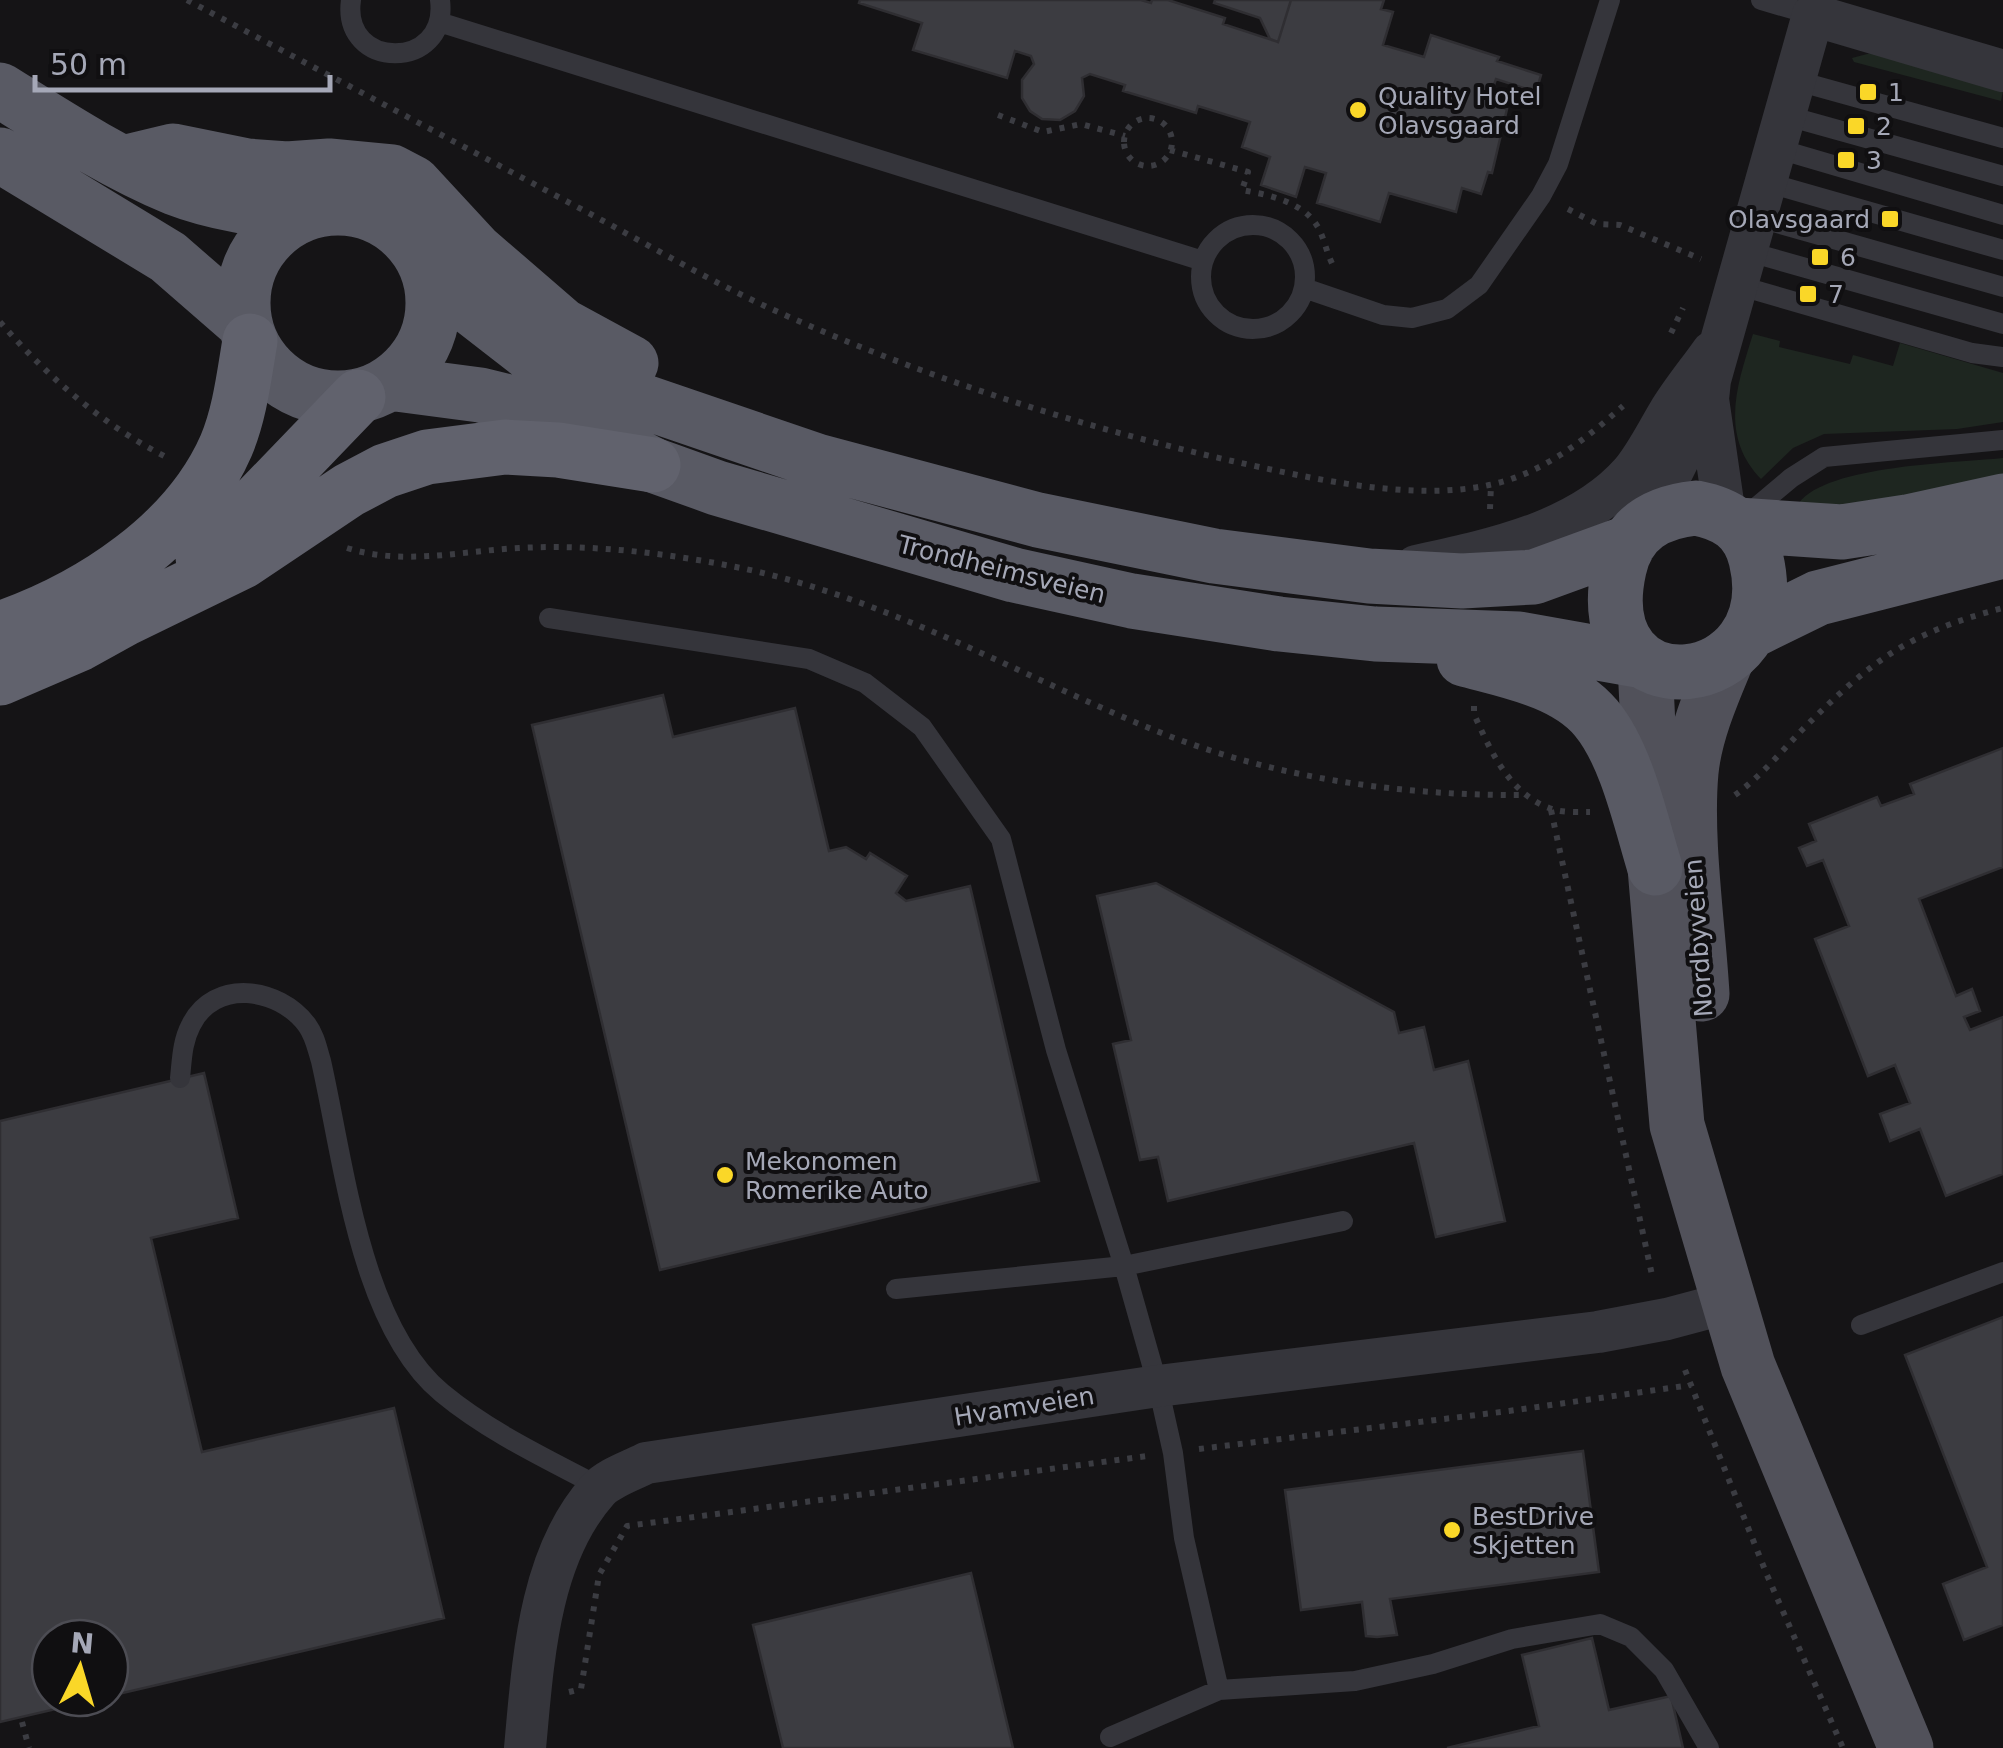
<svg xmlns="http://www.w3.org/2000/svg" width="2003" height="1748" viewBox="0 0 2003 1748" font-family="'DejaVu Sans',sans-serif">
<rect width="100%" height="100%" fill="#151416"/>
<path fill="#1e2620" d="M1871,53L2003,91L2001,101L1854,62L1852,58Z
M1753,334L1780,341L1779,347L1850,364L1853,355L1893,366L1900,343L2003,373V422L1957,429L1824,434L1793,448L1761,479C1719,435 1737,385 1753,334Z
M2003,458V479L1882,506L1799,503C1827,465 1956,463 2003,458Z"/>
<path fill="#3c3c41" stroke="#2f2e32" stroke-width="2.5" d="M860,0H1141L1151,3L1152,0H1168L1225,18L1223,24L1278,42L1291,0H1384L1381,9L1393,12L1383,45L1424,57L1431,35L1499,57L1497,61L1541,75L1536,92L1496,79L1488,103L1507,109L1492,173L1488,172L1481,194L1462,188L1456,212L1389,193L1380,222L1317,203L1326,173L1305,167L1296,197L1261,185L1270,157L1242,147L1250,122L1198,106L1196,113L1123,91L1125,85L1090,74L1082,78L1084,96L1075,111L1060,120L1042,119L1030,111L1022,98V80L1034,64L1031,56L1015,51L1007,78L913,50L922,23L859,3Z
M1215,0H1291L1278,42L1270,39L1260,18L1214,3Z
M663,695L673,737L795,708L829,851L846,847L866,859L870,853L907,876L896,893L906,901L970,886L1039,1181L660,1270L532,725Z
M2003,748V867L1919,899L1956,996L1972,989L1980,1011L1964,1017L1970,1030L2003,1017V1174L1946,1196L1920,1129L1890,1141L1880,1114L1910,1103L1895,1065L1868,1076L1815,939L1849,926L1823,860L1807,866L1799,848L1816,841L1809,824L1877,797L1881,806L1914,794L1910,784Z
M1156,883L1394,1012L1399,1033L1424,1027L1434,1070L1468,1061L1505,1221L1436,1237L1414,1143L1168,1201L1158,1157L1140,1160L1113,1044L1131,1040L1097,896Z
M204,1073L238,1218L151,1238L202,1452L394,1408L444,1618L110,1696V1638H50V1698H103L0,1722V1121Z
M2003,1317V1625L1964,1640L1943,1584L1987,1567L1905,1355Z
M1583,1451L1599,1572L1390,1599L1397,1635L1377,1637L1366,1636L1362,1602L1301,1610L1285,1490Z
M971,1573L1013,1748H783L753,1625Z
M1592,1638L1609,1710L1671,1696L1683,1748H1447L1539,1726L1522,1655Z"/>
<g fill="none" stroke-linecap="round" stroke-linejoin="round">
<path stroke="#3b3c42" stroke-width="6" stroke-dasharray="5 8" stroke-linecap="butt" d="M187,0C319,70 451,140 583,210C647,244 711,282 778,312C923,377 1077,426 1232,461C1310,478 1411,502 1489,485C1540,475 1585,440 1623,406
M998,115L1043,132L1081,124L1125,136
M1124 142a24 24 0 1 1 48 0a24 24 0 1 1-48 0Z
M1170,150L1248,172L1242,190C1269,195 1305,202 1319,229C1325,241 1327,255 1334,267
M1568,209L1597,224L1620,225L1701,259
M0,322C49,378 101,424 168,458
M1671,333L1683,308
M1490,509L1491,485
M347,548C404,566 460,551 519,548C591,544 665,553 736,567C889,598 1021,677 1164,734C1279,779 1404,796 1527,795
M1474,706V714C1490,750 1509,793 1549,808C1561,813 1577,812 1590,812
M1735,795C1760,777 1781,752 1802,730C1871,661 1907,633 2003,608
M1551,810L1652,1275
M1685,1370L1767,1575L1843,1748
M1199,1449L1509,1411L1691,1385
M569,1692L581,1689L599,1575L627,1526L1147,1456
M22,1722L29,1748"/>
<path stroke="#35353b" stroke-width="20" d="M351,0C341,71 449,71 440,0
M1761,0L1813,15
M439,22L1203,261
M1794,80L2003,138
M1784,115L2003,176
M1775,148L2003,215
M1765,182L2003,250
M1756,217L2003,287
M1201 277a52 52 0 1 1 104 0a52 52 0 1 1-104 0Z
M1746,251L2003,324
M1737,285L1972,353L2003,357
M1304,288L1383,315L1412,318L1447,309L1479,285L1541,196L1558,164L1610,0
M1746,516L1791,478L1824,457L2003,440
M549,618L809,659L865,683L922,727L1001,839L1056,1050L1124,1266L1158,1386L1173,1453L1184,1538L1219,1690L1355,1681L1433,1664L1512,1639L1600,1624L1631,1637L1664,1670L1709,1748
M180,1078C182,1060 182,1042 191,1025C214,978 279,987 307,1025C315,1036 317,1048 321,1061C344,1162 360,1325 442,1393C489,1432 547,1459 600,1487
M896,1289L1124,1266L1343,1221
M1861,1325L2003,1272
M1110,1737L1219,1690"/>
<path stroke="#35353b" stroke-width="42" d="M1725,516L1708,399L1710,380L1813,15L2003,71
M1649,519L1708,399
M1416,566C1490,550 1579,532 1631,473C1646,455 1656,434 1668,414C1681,392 1698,372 1712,352
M525,1748C533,1663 538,1557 598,1490C609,1478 631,1471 646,1463L1158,1386L1598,1332L1667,1319L1727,1303"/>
<path stroke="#51515a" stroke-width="55" d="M1645,665L1655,868L1677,1125L1748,1366L1906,1748
M1702,994C1698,925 1685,840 1691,772C1695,732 1713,692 1728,656"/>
<path stroke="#595a64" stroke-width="55" d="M0,90C56,125 114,163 175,188C216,204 259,209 303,214
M0,155L168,257L245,324
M123,163L173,151L247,166L287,169L329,166L392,172L413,183L475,250L563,326L631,363
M243 303a95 95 0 1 1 190 0a95 95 0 1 1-190 0Z
M429,275L528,352L624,395L817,461L1038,520L1214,556L1369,576L1462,581L1534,577L1630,542
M389,383L480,395L517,404L570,422L653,465L717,488L1014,575L1132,601L1279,624L1375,634L1519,639L1637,660
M1696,508C1727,514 1748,527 1756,559C1789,696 1586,719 1619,569C1628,528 1657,512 1696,508Z
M1738,525L1842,532L1907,522L2003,501
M1751,631L1818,598L2003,551
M1464,659C1508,671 1565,681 1596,718C1627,755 1641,823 1655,868"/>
<path stroke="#61626d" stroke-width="55" d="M203,558L358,397
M0,629C90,598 187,535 226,446C240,413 244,376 250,341
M0,678L79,644L126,618L243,561L349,490L385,471L427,457L505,447L558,450L653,465"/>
</g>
<g fill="#fad728" stroke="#100f11" stroke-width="4">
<rect x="1858" y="82" width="20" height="20" rx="5"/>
<circle cx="1358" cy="110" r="10"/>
<rect x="1846" y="116" width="20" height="20" rx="5"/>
<rect x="1836" y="150" width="20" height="20" rx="5"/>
<rect x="1880" y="209" width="20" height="20" rx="5"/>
<rect x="1810" y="247" width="20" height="20" rx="5"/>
<rect x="1798" y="284" width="20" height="20" rx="5"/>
<circle cx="725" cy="1175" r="10"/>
<circle cx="1452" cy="1530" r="10"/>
</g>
<g text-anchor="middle" stroke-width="8" stroke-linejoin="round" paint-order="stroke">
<g font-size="25" fill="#a5a8b7" stroke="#100f11" text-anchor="start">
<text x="1888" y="101">1</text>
<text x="1378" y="105">Quality Hotel<tspan x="1378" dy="29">Olavsgaard</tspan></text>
<text x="1876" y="135">2</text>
<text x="1866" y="169">3</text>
<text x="1870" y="228" text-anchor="end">Olavsgaard</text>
<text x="1840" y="266">6</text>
<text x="1828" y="303">7</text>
<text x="745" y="1170">Mekonomen<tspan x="745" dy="29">Romerike Auto</tspan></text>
<text x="1472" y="1525">BestDrive<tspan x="1472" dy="29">Skjetten</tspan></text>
</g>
<g font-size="25" fill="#a5a8b7" stroke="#100f11">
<text transform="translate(1002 569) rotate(14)" y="9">Trondheimsveien</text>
<text transform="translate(1698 938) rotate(-94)" y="9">Nordbyveien</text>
<text transform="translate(1024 1406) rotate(-9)" y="9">Hvamveien</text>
</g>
</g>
<g transform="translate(80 1668) rotate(5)"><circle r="48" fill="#100f11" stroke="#4c4c53" stroke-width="2.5"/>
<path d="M0-8L18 38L0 25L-18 38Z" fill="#fad728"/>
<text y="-15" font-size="28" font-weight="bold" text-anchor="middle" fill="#a5a8b7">N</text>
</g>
<path d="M35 75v15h295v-15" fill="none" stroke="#a5a8b7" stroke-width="5"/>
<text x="50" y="75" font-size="30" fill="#a5a8b7" stroke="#100f11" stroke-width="8" paint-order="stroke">50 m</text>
</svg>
